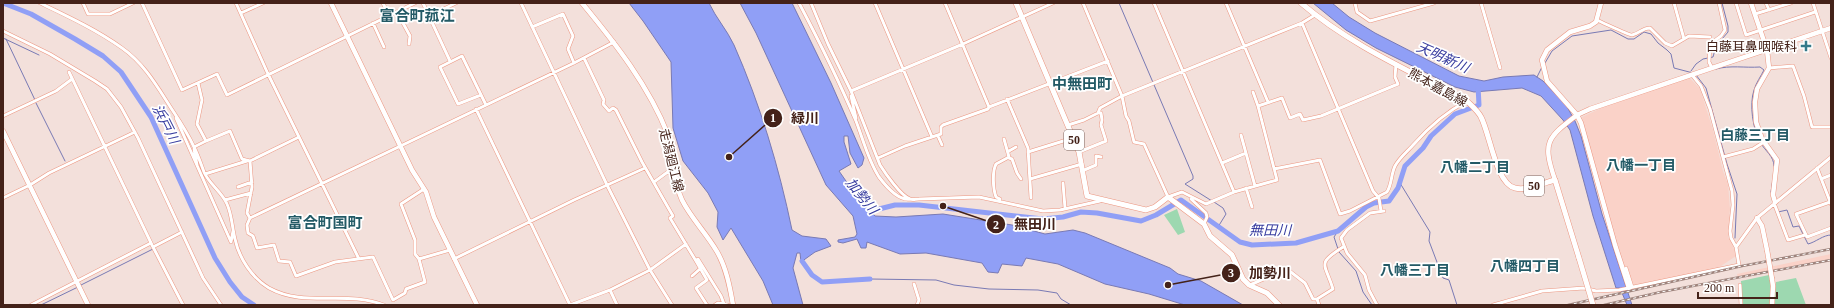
<svg xmlns="http://www.w3.org/2000/svg" width="1834" height="308" viewBox="0 0 1834 308" font-family="'Times New Roman','Noto Sans JP',serif">
<rect width="100%" height="100%" fill="#f3e0db"/>
<path fill="#fad2c8" d="M1689,77L1700,89L1713,130L1723,171L1728,184L1730,209L1728,237L1732,243L1736,256L1718,268L1629,286L1590,153L1582,117L1614,102Z
M1831,254V259L1738,277L1737,274Z"/>
<path fill="#9dd8b0" d="M1177,209L1185,232L1178,235L1164,215Z
M1769,275L1772,286L1770,305H1742L1741,281Z
M1796,278L1806,305H1774L1776,282Z"/>
<path fill="#909ff6" stroke="#797ab4" d="M629,3H709C716,18 727,30 734,45C760,104 779,167 792,230L802,236L826,239L831,246L815,252L801,262L800,253H797L793,268L803,305H773L763,281L731,228L723,240L717,227L718,212L708,193L683,161L673,128L671,62L643,21Z
M740,3H792L831,83L864,158L862,165L858,168L850,153L848,136H844V142L851,164L839,171L855,194L875,216L896,217L943,214L1012,225L1045,234L1073,230L1085,233L1170,268L1178,274L1201,281L1243,305H1185L1149,294L1105,284L1058,264L1026,258L1022,266L1002,264L998,273L988,272L982,263L926,253L900,254L867,242L866,248H861L857,239L843,243L838,242V240L855,237L857,234L853,216L826,185L756,33Z
M1313,3H1332L1349,17L1375,33L1459,76L1484,81L1503,77L1534,75L1543,81L1566,105L1575,121L1581,136L1602,214L1632,305H1627L1620,288H1616L1593,216L1570,130L1563,120L1541,96L1522,88L1474,92L1455,87L1376,48L1346,30Z"/>
<g fill="none" stroke-linecap="round" stroke-linejoin="round">
<path stroke="#797ab4" stroke-width="1" d="M1119,3L1193,176V179L1185,184L1212,201
M3,38L39,55
M6,39L35,100
M1545,63L1552,51L1572,36L1611,30L1628,39H1634L1644,32L1651,34L1658,43L1667,50L1671,54L1674,68L1693,73
M1716,69C1730,65 1745,68 1760,67L1764,70C1761,76 1756,83 1754,90C1749,105 1753,129 1760,142C1765,151 1774,156 1774,166
M1691,71L1696,64L1703,59L1713,57L1716,46L1728,32V26L1722,3
M1696,75L1706,88L1727,164L1737,194L1735,238
M1537,77L1542,67
M36,103L65,161
M1400,183L1430,232L1429,241L1443,278L1449,280L1457,305
M1771,192L1773,179
M1214,202L1223,208L1226,214L1218,227
M1778,212L1787,210L1793,227L1799,226L1808,244C1816,242 1823,235 1831,235
M1338,249L1334,237L1338,231
M1339,252L1356,271L1363,292L1372,305
M870,279L936,280L954,285L989,289L1038,290L1057,293L1061,299L1071,305
M81,285L153,249
M41,305L78,287"/>
<path stroke="#909ff6" stroke-width="5" d="M3,3L31,14L75,39L103,56L121,72L151,117L215,258L230,282L242,297L254,305
M863,213L895,205H919L1043,219L1063,217L1081,212L1097,213L1141,221L1156,215L1181,200L1240,242L1252,245L1296,243L1338,231L1366,207L1374,203L1389,201L1398,188L1405,166L1423,148L1431,136L1455,114L1479,105L1478,86
M802,261L812,275L822,282L870,279"/>
<g stroke="#ec9680" stroke-width="4">
<path id="street" d="M40,3C67,16 97,30 122,48C145,64 158,88 173,111C181,123 188,134 194,147C198,155 201,164 204,172C209,184 222,192 227,204C232,215 232,227 235,239C239,258 252,278 269,288C305,308 346,290 384,305
M83,3L88,14H110L133,3
M142,3L182,90L217,74L227,95L415,3
M236,3L268,74L359,259
M383,3L389,16
M423,3L450,61
M521,3L607,185L650,270L672,305
M799,3C819,41 839,81 856,121C863,139 868,160 879,177C885,185 898,201 910,199
M811,3L828,44L851,91L880,165C885,173 901,196 910,199C912,200 916,199 919,199L979,197L1043,211L1060,210L1100,201
M875,3L932,137
M945,3L989,107
M1083,3L1122,96L1126,116L1129,121L1134,142L1144,144L1168,197L1182,192L1206,204L1234,192L1277,180L1258,106L1282,98L1290,118L1300,114L1303,120L1321,116L1398,84L1395,77L1396,64
M1154,3L1234,192
M1226,3L1268,102
M1355,3L1357,12L1370,21L1434,3
M1481,3L1500,68
M1674,3L1684,39
M1736,3L1746,35L1815,12
M1766,3L1769,10
M1813,3L1831,58
M397,12L410,36L409,44
M241,13L263,3
M1755,14L1791,3
M429,16L456,3
M1597,20C1601,22 1629,35 1632,35C1639,34 1642,28 1650,28L1665,43L1672,46L1689,36L1710,37
M373,23L384,47
M1302,23L1373,191L1379,198L1381,211
M532,27L563,14L573,36L568,49L574,63
M3,31L50,54L95,81L107,89L121,107L138,138L203,278L221,305
M584,58L604,100L603,104L609,111L613,108L616,110L642,162L673,216L670,218L696,261L698,259L721,296L724,304
M1712,68L1709,62L1710,44L1721,36L1725,30L1719,3
M1769,68L1793,66L1804,96L1812,127H1831
M69,72L152,245L183,305
M198,83L202,100L197,124L206,141L230,131L242,159L250,161L299,137
M851,91L963,44L1053,3
M1253,92L1258,106
M481,95L458,104L440,67L462,56L486,105
M851,96L856,118
M1007,99L1028,148L1031,198
M476,109L570,305
M3,116L56,91L72,79
M176,118L231,242L233,231
M1068,125L1084,120L1098,113L1100,108L1122,96L1302,23L1315,15
M1241,135L1255,186
M938,136L942,145
M194,147L206,141
M194,149L197,165
M1009,151L1016,147
M1028,152L1073,138
M1079,152L1106,141L1101,125L1102,120L1101,113H1098
M1723,157L1753,149L1764,142
M878,158L905,146L941,134V127L943,125L988,109L989,107L1108,61
M1009,158L1012,159L1017,173L1021,179
M250,161L252,187L247,213L250,218
M1222,163L1246,153
M1817,168L1831,204
M1274,169L1320,160L1340,214L1350,211L1387,192C1392,184 1391,174 1395,166C1400,157 1407,152 1414,144C1429,127 1446,112 1467,101
M1082,171L1096,165V156L1101,157
M205,174L247,161
M1030,179L1082,164
M1821,179L1831,175
M654,182L669,171L677,187
M1063,183L1065,208
M238,187L252,182
M1246,188L1252,207
M3,198L30,185L49,173L135,132
M1000,199L996,197C993,189 992,172 996,164L1009,157L1004,139
M1191,199L1206,213L1207,217L1204,224
M225,200L251,193
M1830,202L1796,214L1807,237L1831,228
M1774,203L1788,240L1805,235
M153,247L182,232
M1736,247L1757,218L1831,157
M450,250L419,259L425,282L406,289L405,293L393,300L373,257L335,262L296,276L290,262L279,261L274,245L257,248L253,236L248,233L247,225L250,218L574,63L614,42
M419,259L415,254V240L401,204L424,189
M454,259L574,200L645,168
M696,261L707,280L696,288L707,305
M1625,271L1626,268L1632,287
M692,276L701,268
M914,284L919,300L917,305
M1250,285L1287,269L1305,283L1313,299H1317L1319,305
M1740,285L1741,305
M610,290L617,305
M1317,299L1333,289C1325,263 1316,264 1343,247
M31,305L151,243
M570,305L610,290L650,270L686,244
M715,305L718,303L728,305
M1377,305L1369,290L1365,275L1347,253L1341,238L1347,230L1370,213L1384,211
M1493,305L1542,291L1584,288L1596,291L1619,290L1739,265L1736,247L1731,238L1730,231L1733,205L1732,191L1710,109L1701,86L1692,75"/>
</g>
<g stroke="#ec9680" stroke-width="5.5">
<path id="secondary" d="M331,3L412,170L426,192L434,217L477,305
M582,3C615,43 649,86 668,135C676,156 672,179 682,200C691,218 706,233 716,250C726,266 730,287 733,305
M1751,3L1767,50L1769,68L1757,89L1755,102L1756,122L1762,139L1777,160L1773,195L1775,202
M3,131L88,305
M1555,180C1542,142 1547,138 1577,115L1547,81L1542,60L1547,50L1570,32L1590,26L1596,22L1601,3
M1757,218L1762,226L1767,250
M1629,288L1615,245L1581,123L1577,115L1590,109L1831,28
M1772,305L1773,286L1772,279"/>
</g>
<g stroke="#ec9680" stroke-width="6">
<path id="primary" d="M1016,3L1079,152L1087,196L1146,210L1155,207L1168,197L1204,224L1210,236L1232,255L1243,279L1249,285L1267,293L1279,305
M1301,3C1350,45 1410,71 1467,101C1472,106 1478,111 1481,117C1490,134 1496,184 1515,188C1527,191 1543,183 1555,180L1579,258"/>
</g>
<use href="#street" stroke="#fff" stroke-width="3"/>
<use href="#secondary" stroke="#fff" stroke-width="4.5"/>
<use href="#primary" stroke="#fff" stroke-width="5"/>
<g stroke="#9e847d" stroke-width="2.5">
<path id="rail" d="M1568,305L1742,266L1831,249
M1604,305L1661,292L1831,260"/>
</g>
<use href="#rail" stroke="#fff" stroke-width="1" stroke-dasharray="3" stroke-linecap="butt"/>
<g stroke="#ec9680" stroke-width="5.5" stroke-linecap="butt">
<path id="secondary-bridge" d="M1767,250L1772,279"/>
</g>
<g stroke="#ec9680" stroke-width="6" stroke-linecap="butt">
<path id="primary-bridge" d="M1579,258L1593,305"/>
</g>
<use href="#secondary-bridge" stroke="#fff" stroke-width="4.5"/>
<use href="#primary-bridge" stroke="#fff" stroke-width="5"/>
</g>
<path fill="#357989" stroke="#fff" stroke-width="1.5" d="M1804 40h4v4h4v4h-4v4h-4v-4h-4v-4h4z"/>
<g text-anchor="middle" stroke-width="3.5" stroke-linejoin="round" paint-order="stroke">
<g fill="#fff" stroke="#7c645e" stroke-width="1">
<rect x="1064" y="130" width="20" height="20" rx="3"/>
<rect x="1524" y="176" width="20" height="20" rx="3"/>
</g>
<g font-size="12" font-weight="bold" fill="#442219">
<text x="1074" y="144">50</text>
<text x="1534" y="190">50</text>
</g>
<g font-size="13" fill="#442219" stroke="#fff" text-anchor="end">
<text x="1797" y="51">白藤耳鼻咽喉科</text>
</g>
<g font-size="13" fill="#442219" stroke="#fff">
<text transform="translate(1438 87) rotate(29)" y="5">熊本嘉島線</text>
<text transform="translate(672 160) rotate(76)" y="5">走潟廻江線</text>
</g>
<g font-size="14" font-style="italic" fill="#373c9f" stroke="#fff">
<text transform="translate(1443 57) rotate(24)" y="5">天明新川</text>
<text transform="translate(166 124) rotate(63)" y="5">浜戸川</text>
<text transform="translate(862 196) rotate(51)" y="5">加勢川</text>
<text transform="translate(1270 230) rotate(1)" y="5">無田川</text>
</g>
<g font-size="14" font-weight="bold" fill="#235a66" stroke="#fff">
<text x="1755" y="140">白藤三丁目</text>
<text x="1641" y="170">八幡一丁目</text>
<text x="1475" y="172">八幡二丁目</text>
<text x="1525" y="271">八幡四丁目</text>
<text x="1415" y="275">八幡三丁目</text>
</g>
<g font-size="15" font-weight="bold" fill="#235a66" stroke="#fff">
<text x="417" y="21">富合町菰江</text>
<text x="1082" y="89">中無田町</text>
<text x="325" y="228">富合町国町</text>
</g>
</g>
<path fill="none" stroke="#442219" stroke-width="1.5" d="M729 157L773 118M943 206L996 224M1168 285L1231 273"/>
<g fill="#442219" stroke="#fff" stroke-width="1.5">
<circle cx="729" cy="157" r="4"/>
<circle cx="943" cy="206" r="4"/>
<circle cx="1168" cy="285" r="4"/>
<circle cx="773" cy="118" r="10"/>
<circle cx="996" cy="224" r="10"/>
<circle cx="1231" cy="273" r="10"/>
</g>
<g font-size="12" text-anchor="middle" font-weight="bold" fill="#fff">
<text x="773" y="122">1</text>
<text x="996" y="229">2</text>
<text x="1231" y="277">3</text>
</g>
<g font-size="14" text-anchor="middle" font-weight="bold" fill="#442219" stroke="#fff" stroke-width="3.5" stroke-linejoin="round" paint-order="stroke">
<text x="805" y="123">緑川</text>
<text x="1035" y="229">無田川</text>
<text x="1270" y="278">加勢川</text>
</g>
<rect width="1834" height="308" fill="none" stroke="#442219" stroke-width="8"/>
<path d="M1698 292v6h79v-6" fill="none" stroke="#442219" stroke-width="2"/>
<text x="1704" y="292" font-size="12" fill="#442219" stroke="#ffffff" stroke-width="3" paint-order="stroke">200 m</text>
</svg>
